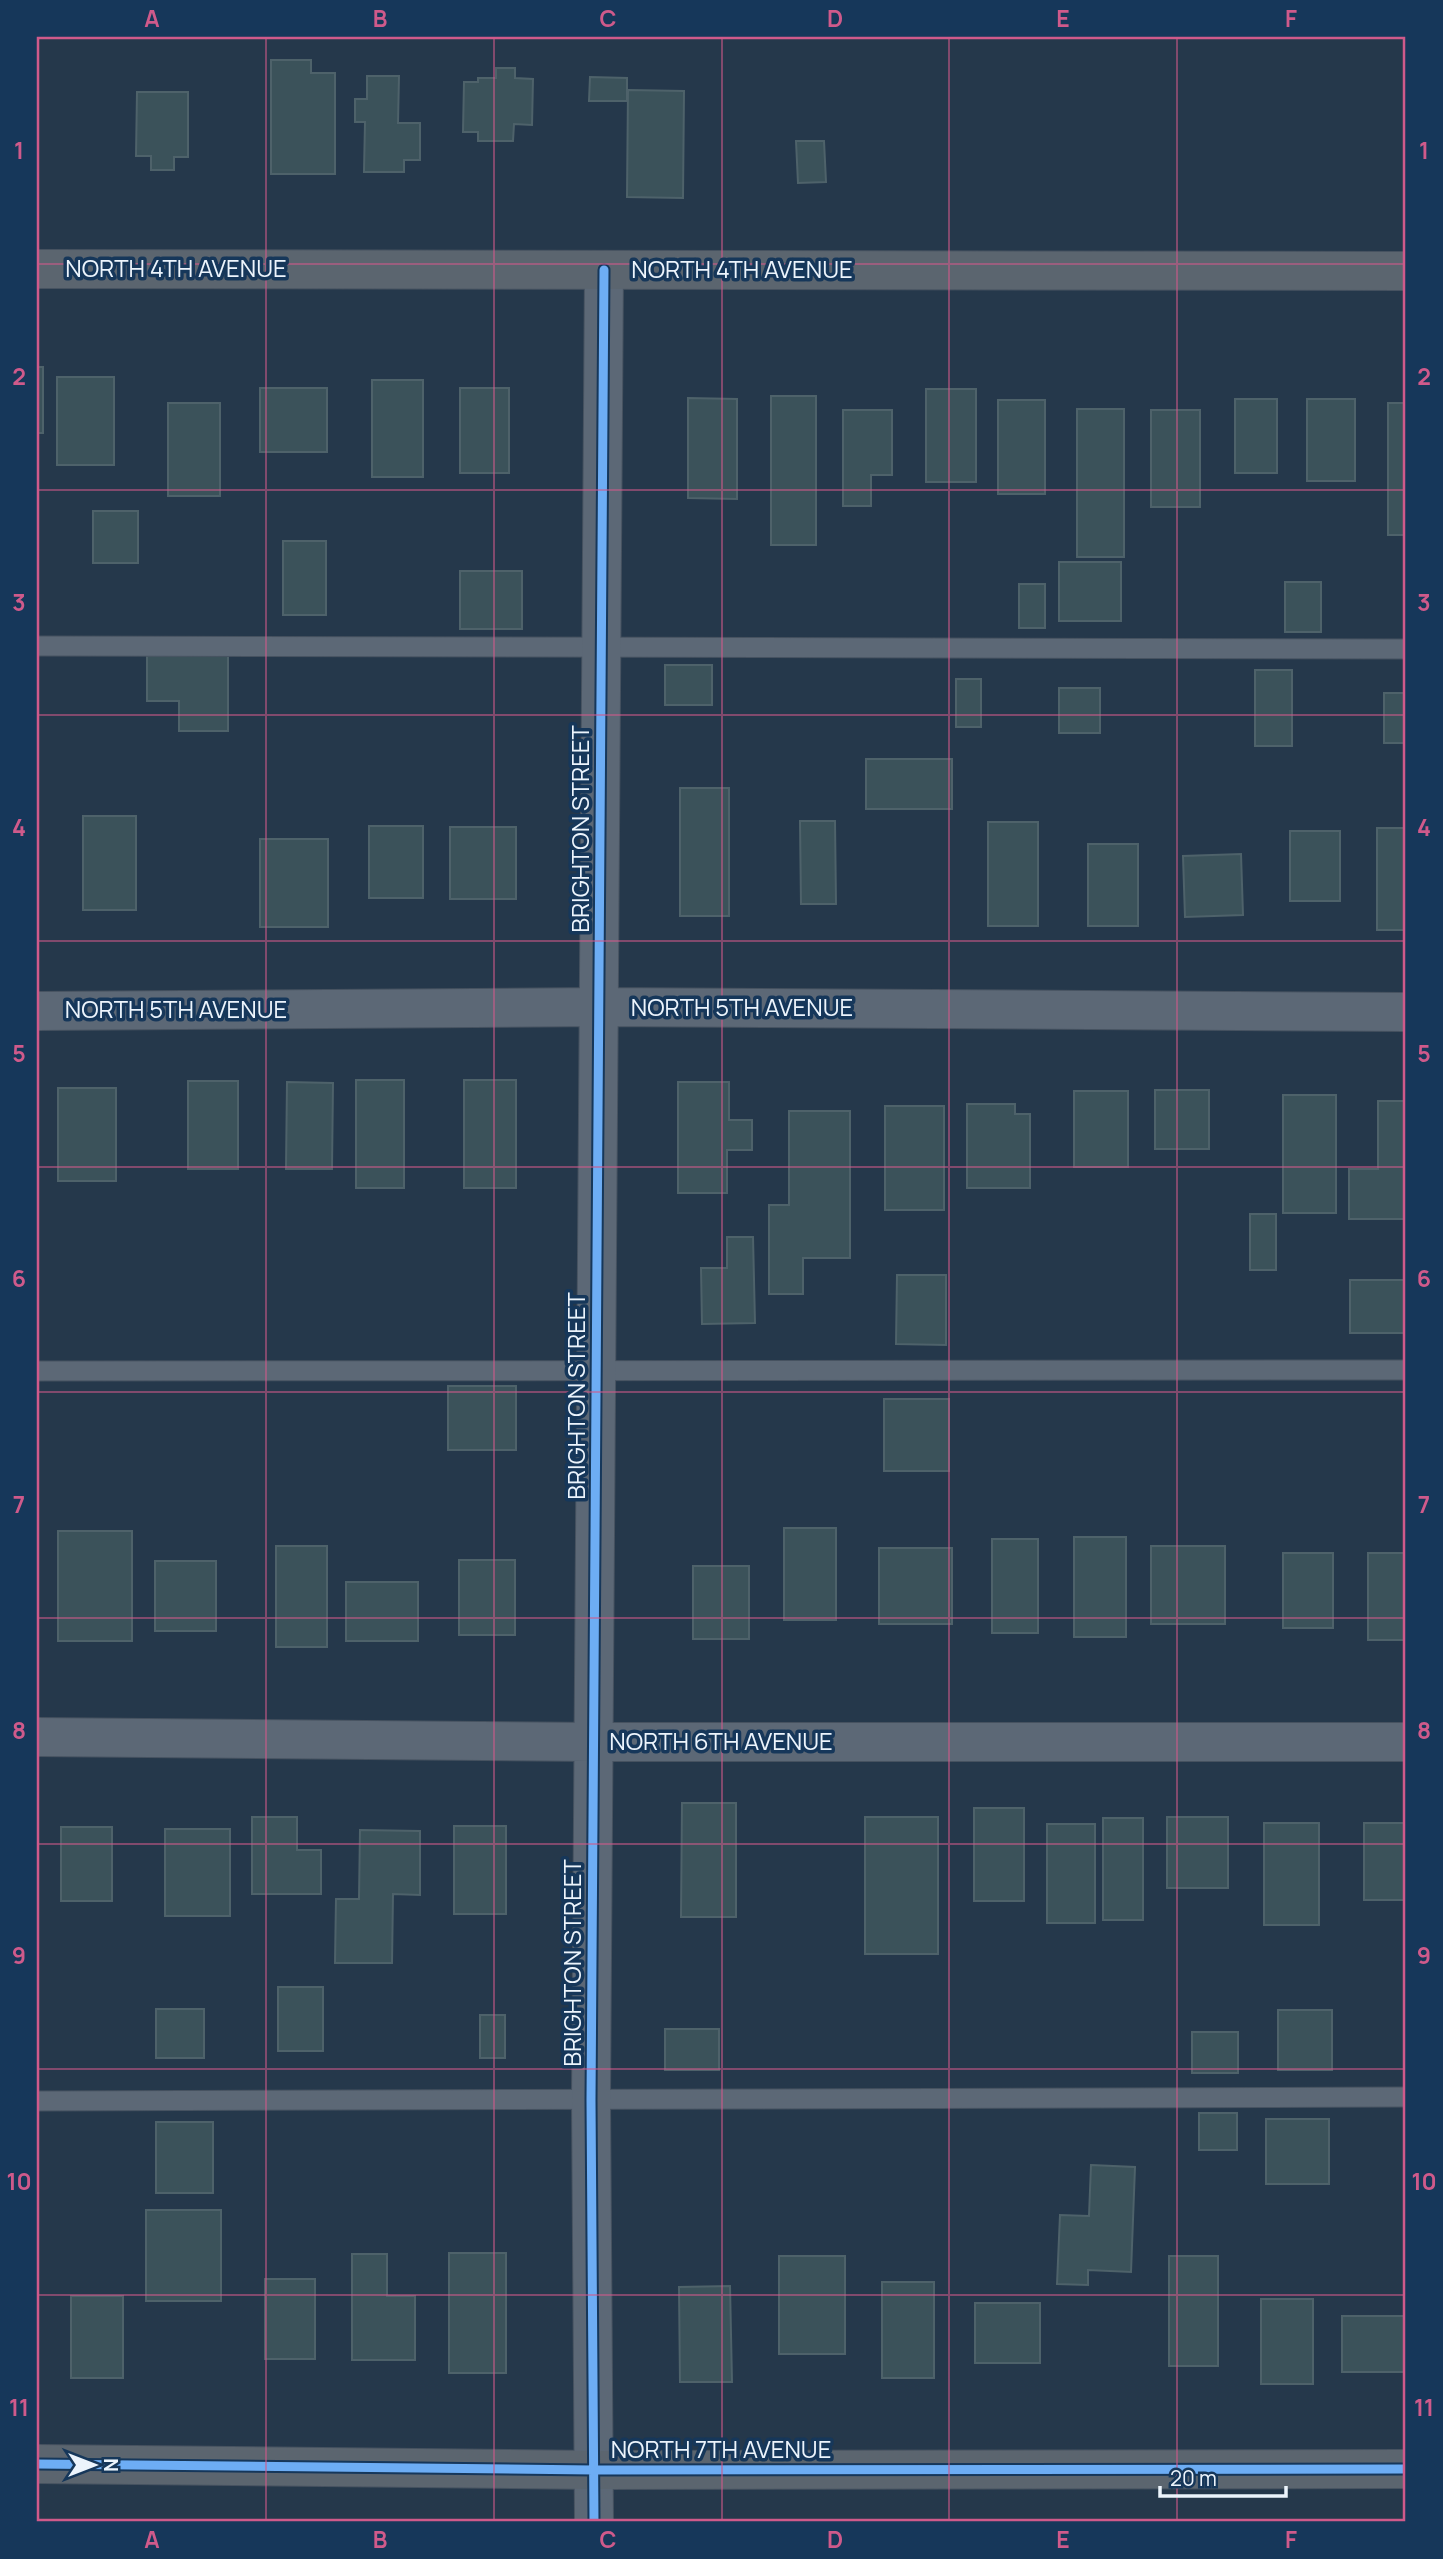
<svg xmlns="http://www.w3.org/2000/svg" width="1443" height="2559" viewBox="0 0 1443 2559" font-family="Manrope,sans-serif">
<rect width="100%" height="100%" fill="#25384b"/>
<path fill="#3b525a" stroke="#4e626a" stroke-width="2" d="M271,60H311V73H335V174H271Z
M496,68H515V78L533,79L532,125L514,124L513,141H478V132H463L464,82H478V78H496Z
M367,76H399L398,123H420V160H404V172H364L365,122H355V99H367Z
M590,77L627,78V101H589Z
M628,90L684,91L683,198L627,197Z
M137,92H188V157H174V170H151V156H136Z
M796,141H824L826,182L798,183Z
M37,367H43V433H37Z
M57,377H114V465H57Z
M372,380H423V477H372Z
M260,388H327V452H260Z
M460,388H509V473H460Z
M926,389H976V482H926Z
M771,396H816V545H771Z
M688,398L737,399V499L688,498Z
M1235,399H1277V473H1235Z
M1307,399H1355V481H1307Z
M998,400H1045V494H998Z
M168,403H220V496H168Z
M1388,403H1406V535H1388Z
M1077,409H1124V557H1077Z
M843,410H892V475H871V506H843Z
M1151,410H1200V507H1151Z
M93,511H138V563H93Z
M283,541H326V615H283Z
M1059,562H1121V621H1059Z
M460,571H522V629H460Z
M1285,582H1321V632H1285Z
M1019,584H1045V628H1019Z
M147,656H228V731H179V701H147Z
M665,665H712V705H665Z
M1255,670H1292V746H1255Z
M956,679H981V727H956Z
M1059,688H1100V733H1059Z
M1384,693H1406V743H1384Z
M866,759H952V809H866Z
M680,788H729V916H680Z
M83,816H136V910H83Z
M800,821H835L836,904H801Z
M988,822H1038V926H988Z
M369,826H423V898H369Z
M450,827H516V899H450Z
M1377,828H1406V930H1377Z
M1290,831H1340V901H1290Z
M260,839H328V927H260Z
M1088,844H1138V926H1088Z
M1241,854L1243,915L1185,917L1183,856Z
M356,1080H404V1188H356Z
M464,1080H516V1188H464Z
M188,1081H238V1169H188Z
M287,1082L333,1083L332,1169H286Z
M678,1082H729V1120H752V1150H727V1193H678Z
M58,1088H116V1181H58Z
M1155,1090H1209V1149H1155Z
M1074,1091H1128V1167H1074Z
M1283,1095H1336V1213H1283Z
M1378,1101H1406V1219H1349V1169H1378Z
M967,1104H1015V1114H1030V1188H967Z
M885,1106H944V1210H885Z
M789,1111H850V1258H803V1294H769V1205H789Z
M1250,1214H1276V1270H1250Z
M727,1237H753L755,1323L702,1324L701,1268H727Z
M897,1275H946V1345L896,1344Z
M1350,1280H1406V1333H1350Z
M448,1386H516V1450H448Z
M884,1399H949V1471H884Z
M784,1528H836V1620H784Z
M58,1531H132V1641H58Z
M1074,1537H1126V1637H1074Z
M992,1539H1038V1633H992Z
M276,1546H327V1647H276Z
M1151,1546H1225V1624H1151Z
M879,1548H952V1624H879Z
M1283,1553H1333V1628H1283Z
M1368,1553H1406V1640H1368Z
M459,1560H515V1635H459Z
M155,1561H216V1631H155Z
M693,1566H749V1639H693Z
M346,1582H418V1641H346Z
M682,1803H736V1917H681Z
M974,1808H1024V1901H974Z
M252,1817H297V1850H321V1894H252Z
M865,1817H938V1954H865Z
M1167,1817H1228V1888H1167Z
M1103,1818H1143V1920H1103Z
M1264,1823H1319V1925H1264Z
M1364,1823H1406V1900H1364Z
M1047,1824H1095V1923H1047Z
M454,1826H506V1914H454Z
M61,1827H112V1901H61Z
M165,1829H230V1916H165Z
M360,1830L420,1831V1895L393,1894L392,1963H335L336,1899H359Z
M278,1987H323V2051H278Z
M156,2009H204V2058H156Z
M1278,2010H1332V2070H1278Z
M480,2015H505V2058H480Z
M665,2029H719V2070H665Z
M1192,2032H1238V2073H1192Z
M1199,2113H1237V2150H1199Z
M1266,2119H1329V2184H1266Z
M156,2122H213V2193H156Z
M1091,2165L1135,2167L1131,2272L1088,2270V2285L1057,2284L1060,2215L1089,2216Z
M146,2210H221V2301H146Z
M449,2253H506V2373H449Z
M352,2254H387V2296H415V2360H352Z
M779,2256H845V2354H779Z
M1169,2256H1218V2366H1169Z
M265,2279H315V2359H265Z
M882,2282H934V2378H882Z
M730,2286L732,2382H680L679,2287Z
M71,2296H123V2378H71Z
M1261,2299H1313V2384H1261Z
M975,2303H1040V2363H975Z
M1342,2316H1406V2372H1342Z"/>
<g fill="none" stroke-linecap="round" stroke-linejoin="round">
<g stroke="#465260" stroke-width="21">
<path id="lane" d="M37,646L1406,649
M37,1371L1406,1370
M37,2101L1406,2097"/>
</g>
<g stroke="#465260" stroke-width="40">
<path id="street" d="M37,1011L600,1007L1406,1012
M37,1737L594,1742H1406
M594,2522L591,2100L604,270"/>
</g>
<g stroke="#465260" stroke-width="40">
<path id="secondary" d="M37,269L1406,271
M37,2464L594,2470L1406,2469"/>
</g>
<use href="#lane" stroke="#5c6876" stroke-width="19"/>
<use href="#street" stroke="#5c6876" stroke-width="38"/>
<use href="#secondary" stroke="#5b656f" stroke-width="38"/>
<g stroke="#16375a" stroke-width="13">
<path id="cycleway" d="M37,2464L594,2470L1406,2469
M594,2522L591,2100L604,270"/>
</g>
<use href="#cycleway" stroke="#6dadf4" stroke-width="9"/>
</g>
<path fill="none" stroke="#cf5a8b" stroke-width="2" stroke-opacity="0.55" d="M266,37V2522M494,37V2522M722,37V2522M949,37V2522M1177,37V2522M37,264H1406M37,490H1406M37,715H1406M37,941H1406M37,1167H1406M37,1392H1406M37,1618H1406M37,1844H1406M37,2069H1406M37,2295H1406"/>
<g text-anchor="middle" stroke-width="7" stroke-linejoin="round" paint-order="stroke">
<g font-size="24" fill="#ecf4fc" stroke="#16375a">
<text x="176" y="277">NORTH 4TH AVENUE</text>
<text x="742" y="278">NORTH 4TH AVENUE</text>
<text transform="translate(581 829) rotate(-90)" y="8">BRIGHTON STREET</text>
<text x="742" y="1016">NORTH 5TH AVENUE</text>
<text x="176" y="1018">NORTH 5TH AVENUE</text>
<text transform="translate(577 1396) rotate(-90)" y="8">BRIGHTON STREET</text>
<text x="721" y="1750">NORTH 6TH AVENUE</text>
<text transform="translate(573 1963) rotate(-90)" y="8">BRIGHTON STREET</text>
<text x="721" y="2458">NORTH 7TH AVENUE</text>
</g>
</g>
<rect width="1443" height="2559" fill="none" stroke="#16375a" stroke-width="77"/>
<g transform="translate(94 2465) rotate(90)" stroke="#16375a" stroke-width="5" paint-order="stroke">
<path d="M0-5L12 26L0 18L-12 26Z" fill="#ecf4fc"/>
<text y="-10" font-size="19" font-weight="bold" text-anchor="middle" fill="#ecf4fc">N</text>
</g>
<path d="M1160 2486v10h126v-10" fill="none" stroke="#ecf4fc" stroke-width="3.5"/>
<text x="1170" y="2486" font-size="21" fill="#ecf4fc" stroke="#16375a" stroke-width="5" paint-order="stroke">20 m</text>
<rect x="38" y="38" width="1366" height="2482" fill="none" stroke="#cf5a8b" stroke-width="2.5"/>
<g font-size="23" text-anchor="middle" font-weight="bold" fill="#cf5a8b">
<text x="152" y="27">A</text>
<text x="380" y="27">B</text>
<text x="608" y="27">C</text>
<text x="835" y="27">D</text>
<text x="1063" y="27">E</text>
<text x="1291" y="27">F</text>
<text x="19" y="159">1</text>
<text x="1424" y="159">1</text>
<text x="19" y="385">2</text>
<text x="1424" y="385">2</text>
<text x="19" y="611">3</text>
<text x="1424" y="611">3</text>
<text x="19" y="836">4</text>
<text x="1424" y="836">4</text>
<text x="19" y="1062">5</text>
<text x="1424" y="1062">5</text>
<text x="19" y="1287">6</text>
<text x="1424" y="1287">6</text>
<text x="19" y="1513">7</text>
<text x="1424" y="1513">7</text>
<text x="19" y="1739">8</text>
<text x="1424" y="1739">8</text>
<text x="19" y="1964">9</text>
<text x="1424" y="1964">9</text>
<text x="19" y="2190">10</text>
<text x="1424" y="2190">10</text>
<text x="19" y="2416">11</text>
<text x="1424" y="2416">11</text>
<text x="152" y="2548">A</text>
<text x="380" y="2548">B</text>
<text x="608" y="2548">C</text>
<text x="835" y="2548">D</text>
<text x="1063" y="2548">E</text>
<text x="1291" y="2548">F</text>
</g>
</svg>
